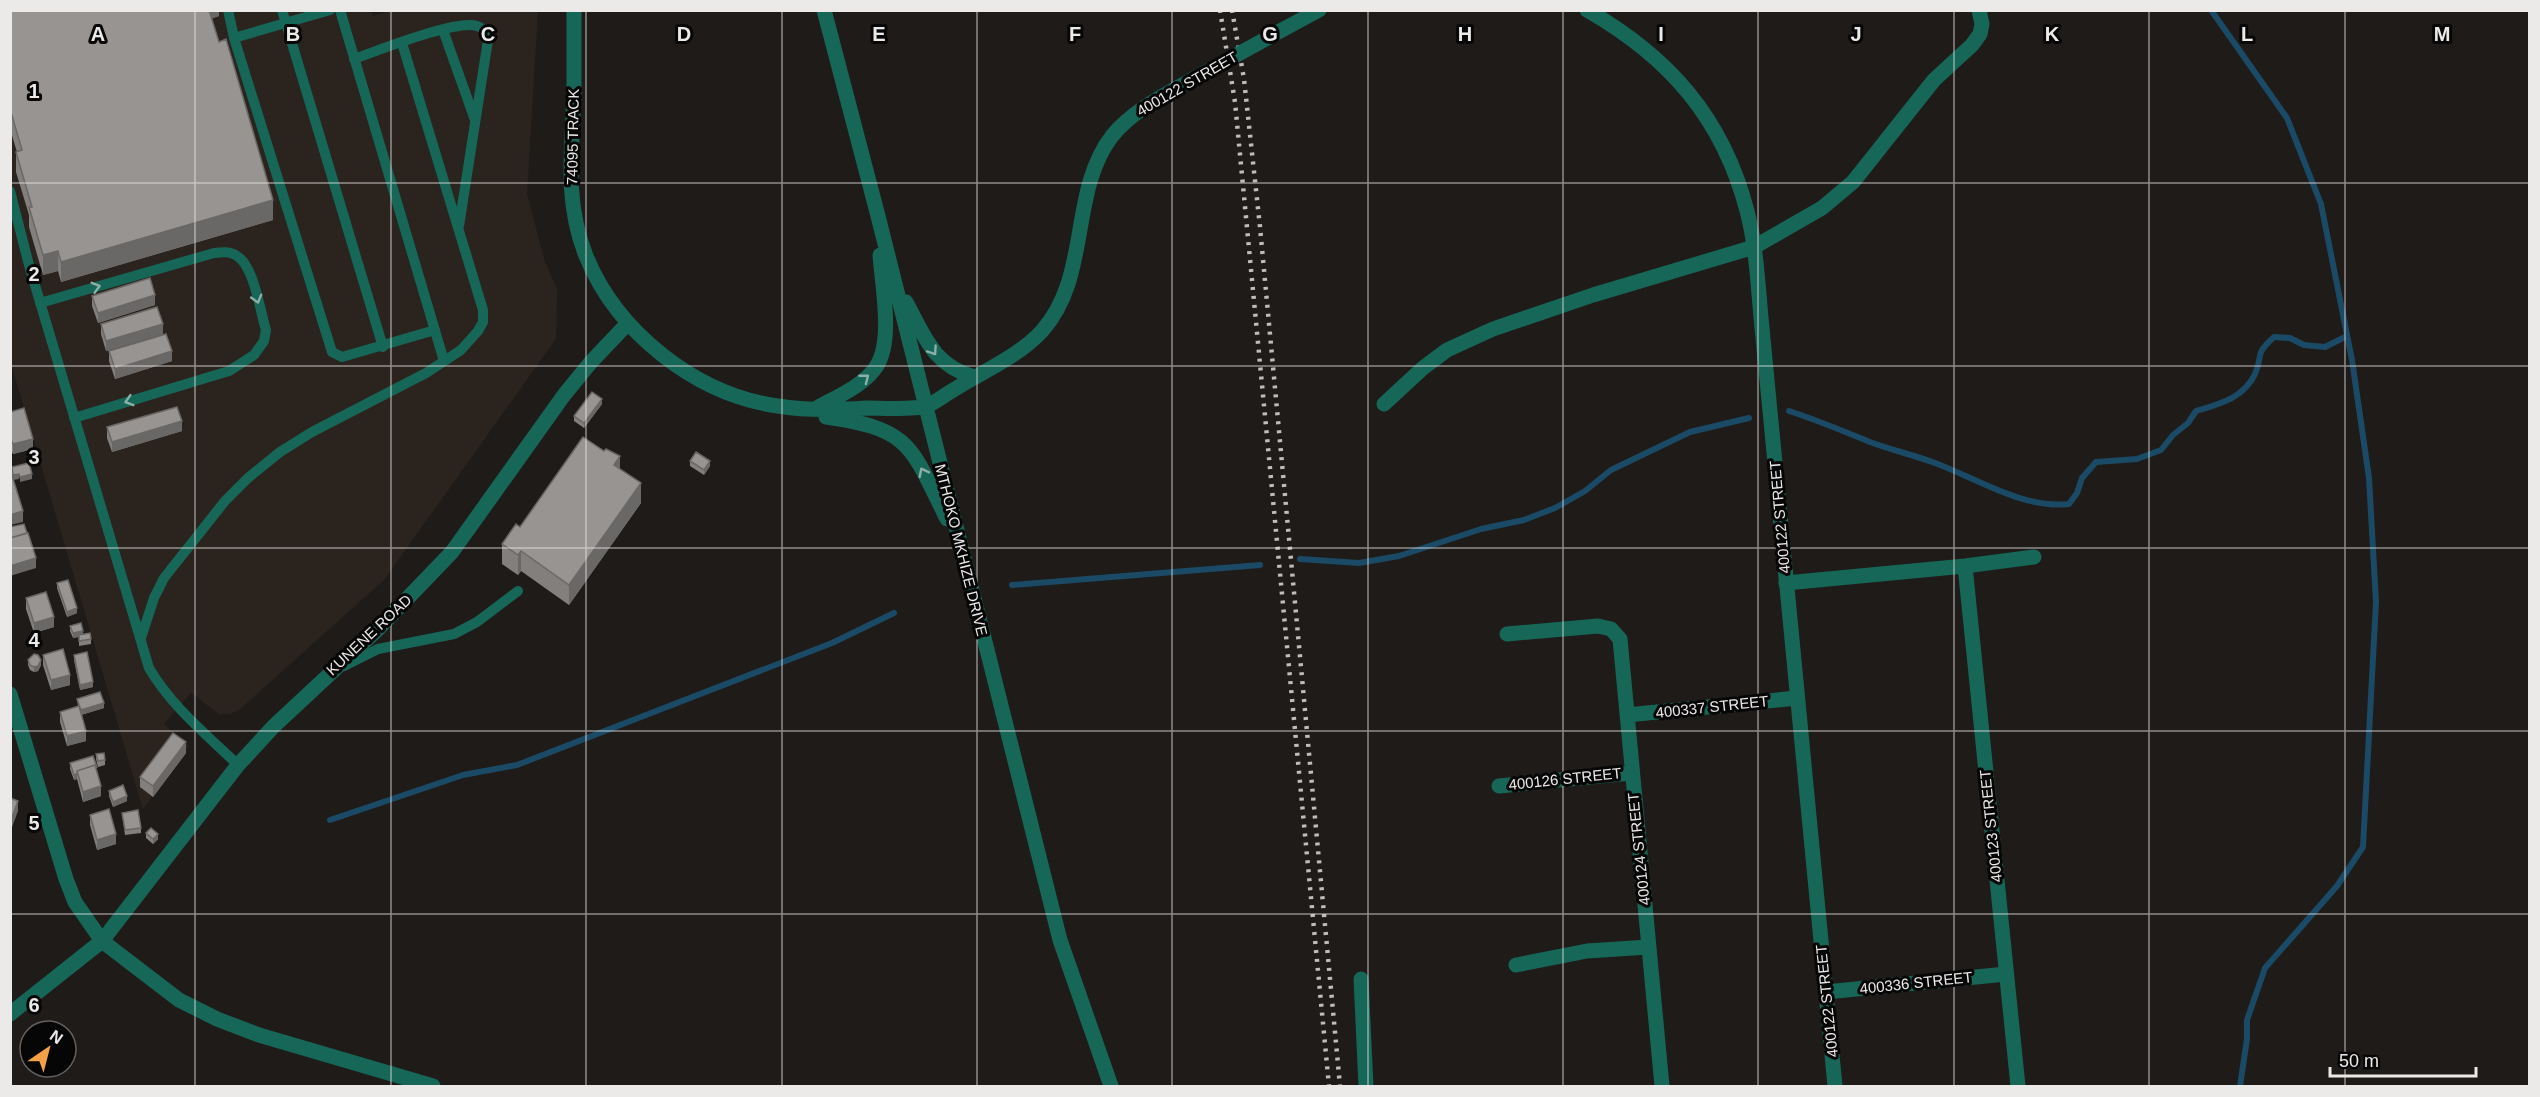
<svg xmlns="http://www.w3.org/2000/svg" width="2540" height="1097" viewBox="0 0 2540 1097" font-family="Arial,sans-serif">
<rect width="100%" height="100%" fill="#1e1b19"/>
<path fill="#2b241e" d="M371,10L373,16L394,10L538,11L527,194L545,262L557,289L556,339L384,580L239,710L230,714H219L191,693L164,724L189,746L143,809L11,364L10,11Z"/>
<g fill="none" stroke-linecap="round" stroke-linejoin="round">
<path stroke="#1a4a65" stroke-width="6" d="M2211,10L2287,118L2321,204L2352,360L2369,478L2376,602L2363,847L2337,886L2265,968L2247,1020V1039L2240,1086
M1789,411C1817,420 1843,431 1870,442C1891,450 1914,455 1935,463C1978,479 2023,509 2069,504L2077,493L2082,478L2096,462L2137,459L2161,450L2173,435L2188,423L2196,411C2219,404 2244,398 2255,374C2264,354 2253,356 2274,337L2290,338L2304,345L2325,347L2347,336
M1300,559L1359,563L1399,556L1481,529L1524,520L1555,508L1585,491L1611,470L1690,432L1749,418
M1012,585L1260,565
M330,820L463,775L517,765L832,643L894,613"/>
<path stroke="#166758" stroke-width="10" d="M228,10L234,38L332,352L342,357L435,330
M282,10L383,347
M340,10L444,361
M443,30L475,120
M234,38L330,10
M354,59C377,51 457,19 477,26C484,28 486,33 488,40L459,226
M10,191L29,265L149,668C172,707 206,734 238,765
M40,303L214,253C222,252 230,251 237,256C254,266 260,311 266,330L264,341L254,355L229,371L74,418
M141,638L154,598L164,578L225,501L248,478L280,452L312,432L426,373L461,350L478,331L483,322V310L402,43
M344,666L378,649L454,634L477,622L518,591"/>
<path stroke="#166758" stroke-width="15" d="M1384,404L1423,368L1447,350L1493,329L1593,295L1754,247L1822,208L1853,182L1934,80L1972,45L1980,34L1982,24L1979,10
M1965,566L2018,1086
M1786,583L1965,566L2034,557
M1507,634L1598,626L1611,629L1620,639L1662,1086
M10,694L66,879L75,902L102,941L179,1000L217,1019L259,1035L433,1086
M1627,715L1797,698
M1499,786L1631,773
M1516,965L1587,951L1648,947
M1361,979L1366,1086
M1826,992L2006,974"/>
<path stroke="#166758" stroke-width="15" d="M574,10C574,38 574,66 574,93C572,151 564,201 586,256C617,332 696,395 778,406C807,411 837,410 866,408C881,408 914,410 927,406C936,402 946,394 955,389C984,371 1019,356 1042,331C1091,276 1069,192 1112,136C1133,110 1165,95 1193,79
M824,10L878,216L1060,940L1111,1086
M1587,10C1669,57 1723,118 1747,211C1757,249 1758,289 1762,328L1835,1086
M1282,30L1319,10
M906,302C925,337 933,365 974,377
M815,409C834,398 859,388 873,371C895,347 882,286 880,255
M826,417C912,429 911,447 947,519
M10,1014L102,941L238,765L274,726L377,630L452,552L564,395L591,362L628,323"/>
<path stroke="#bfbcbb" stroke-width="4.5" stroke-dasharray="3 6" stroke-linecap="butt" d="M1220,10L1235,102L1329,1086
M1232,10L1244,79L1260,227L1340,1086"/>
<path stroke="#166758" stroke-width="15" d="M1193,79L1282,30"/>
</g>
<path fill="#827f7d" d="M10,10H219V16L211,18L273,220L61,282L58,271L43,275L29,227V215L16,172V152H17L10,129Z
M92,296L155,305L98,323L92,306Z
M101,324L163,334L106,351L101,334Z
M109,351L172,361L115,379L109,361Z
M602,404L584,428L574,421V416Z
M10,412L33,449L13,454L10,448Z
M107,427L182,431L112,452L107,438Z
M690,461L710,466L704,475L690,466Z
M620,469L641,503L569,605L521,571L518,575L502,564V544L520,527Z
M57,583L77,613L67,617L57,588Z
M26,598L54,627L34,633L26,609Z
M70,626L91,639V644L79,646V637L73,638L70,631Z
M43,655L70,685L51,690L43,665Z
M74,655L93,687L80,690L74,660Z
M28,660L41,665L38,671L34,672L30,670L28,665Z
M77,699L104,708L81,715L86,741L67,746L60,722V712L78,706Z
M186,753L153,797L140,787V777Z
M96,754L105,760V765L98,767L96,759Z
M70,763L97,772L101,796L83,802L77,779L74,780L70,769Z
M109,791L127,801L113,807L109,796Z
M122,813L141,828V833L125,835Z
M90,815L116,844L97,850L90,825Z
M146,833L158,839L153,844L146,838Z"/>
<path fill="#6a6866" d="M206,10H219V16L206,21Z
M273,200V220L61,282V262Z
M58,251V271L43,275V255Z
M155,295V305L98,323V313Z
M163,324V334L106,351V341Z
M172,351V361L115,379V369Z
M602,399V404L584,428V423Z
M182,421V431L112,452V442Z
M33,439V449L13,454V444Z
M620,456V476L614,465Z
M710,461V466L704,475V470Z
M19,474V479L13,480V475Z
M32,474V479L20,482V477Z
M641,483V503L569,605V585Z
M23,511V522L10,525V515Z
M521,551V571L518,575V555Z
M36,558V568L10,576V566Z
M77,608V613L67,617V612Z
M54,617V627L34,633V623Z
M83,631V636L73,638V633Z
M41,660V665L38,671L34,672V667Z
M70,675V685L51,690V680Z
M93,682V687L80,690V685Z
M104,703V708L81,715V710Z
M86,731V741L67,746V736Z
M186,742V753L153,797V786Z
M77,774V779L74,780V775Z
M101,786V796L83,802V792Z
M127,796V801L113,807V802Z
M18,801V811L11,830V820Z
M116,834V844L97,850V840Z
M158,834V839L153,844V839Z"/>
<path fill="#979491" stroke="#6a6866" stroke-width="1.5" d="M10,10H209L219,42L226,39L273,200L61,262L58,251L43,255L29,207H32L16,152L22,150L10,109Z
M150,278L155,295L98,313L92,296Z
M157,307L163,324L106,341L101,324Z
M166,334L172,351L115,369L109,351Z
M592,392L602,399L584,423L574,416Z
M177,407L182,421L112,442L107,427Z
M24,408L33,439L13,444L10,438V412Z
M583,437L604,451L606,449L620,456L614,465L641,483L569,585L521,551L518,555L502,544L516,524L520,527Z
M696,452L710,461L704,470L690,461Z
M29,463L32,474L20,477L19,474L13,475L12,467Z
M10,469L23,511L10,515Z
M24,524L27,533L10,538V527Z
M28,533L36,558L10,566V538Z
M68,580L77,608L67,612L57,583Z
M46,592L54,617L34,623L26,598Z
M81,623L83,631L73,633L70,626Z
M90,633L91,639L79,641V635Z
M63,649L70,675L51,680L43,655Z
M87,652L93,682L80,685L74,655Z
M34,654L38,655L41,660L38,666L34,667L30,665L28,660Z
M100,692L104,703L81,710L77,699Z
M79,706L86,731L67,736L60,712Z
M173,733L186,742L153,786L140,777Z
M104,753L105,760L98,761L96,754Z
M93,756L97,767L96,768L95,765L77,771V774L74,775L70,763Z
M95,765L101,786L83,792L77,771Z
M123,785L127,796L113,802L109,791Z
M10,798L18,801L11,820H10Z
M109,809L116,834L97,840L90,815Z
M138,810L141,828L125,830L122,813Z
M151,828L158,834L153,839L146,833Z"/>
<defs><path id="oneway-chevron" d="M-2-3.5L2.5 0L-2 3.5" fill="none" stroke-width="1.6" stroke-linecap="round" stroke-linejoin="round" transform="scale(1.5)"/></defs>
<g stroke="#8cafa8">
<use href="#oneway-chevron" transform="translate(96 287) rotate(-16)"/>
<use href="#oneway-chevron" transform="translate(257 299) rotate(74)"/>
<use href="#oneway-chevron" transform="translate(933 351) rotate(56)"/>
<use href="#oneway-chevron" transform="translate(865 378) rotate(-38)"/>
<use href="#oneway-chevron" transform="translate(129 401) rotate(163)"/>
<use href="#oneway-chevron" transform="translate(923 472) rotate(-117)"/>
</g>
<path fill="none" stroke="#eceae9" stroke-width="1.5" stroke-opacity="0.55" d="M195,10V1086M391,10V1086M586,10V1086M782,10V1086M977,10V1086M1172,10V1086M1368,10V1086M1563,10V1086M1758,10V1086M1954,10V1086M2149,10V1086M2345,10V1086M10,183H2530M10,366H2530M10,548H2530M10,731H2530M10,914H2530"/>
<g text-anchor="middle" stroke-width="6" stroke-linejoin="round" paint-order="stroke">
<g font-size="15" fill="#eceae9" stroke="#070606">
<text transform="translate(1187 84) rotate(-30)" y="5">400122 STREET</text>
<text transform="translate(573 137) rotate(-89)" y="5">74095 TRACK</text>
<text transform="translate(1780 517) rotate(-95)" y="5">400122 STREET</text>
<text transform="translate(961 550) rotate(76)" y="5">MTHOKO MKHIZE DRIVE</text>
<text transform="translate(369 635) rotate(-43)" y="5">KUNENE ROAD</text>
<text transform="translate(1712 707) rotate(-6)" y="5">400337 STREET</text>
<text transform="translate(1565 779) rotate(-6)" y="5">400126 STREET</text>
<text transform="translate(1991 826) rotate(-96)" y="5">400123 STREET</text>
<text transform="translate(1639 849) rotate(-96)" y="5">400124 STREET</text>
<text transform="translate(1916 983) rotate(-6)" y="5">400336 STREET</text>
<text transform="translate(1827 1001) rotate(-96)" y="5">400122 STREET</text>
</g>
</g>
<g font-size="20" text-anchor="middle" font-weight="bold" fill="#eceae9" stroke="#070606" stroke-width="6" stroke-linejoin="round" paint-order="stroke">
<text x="98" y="41">A</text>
<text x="293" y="41">B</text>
<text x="488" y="41">C</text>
<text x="684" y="41">D</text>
<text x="879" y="41">E</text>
<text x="1075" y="41">F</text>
<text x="1270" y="41">G</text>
<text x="1465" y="41">H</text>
<text x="1661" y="41">I</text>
<text x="1856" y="41">J</text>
<text x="2052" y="41">K</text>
<text x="2247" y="41">L</text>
<text x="2442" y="41">M</text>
<text x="34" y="98">1</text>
<text x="34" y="281">2</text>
<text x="34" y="464">3</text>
<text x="34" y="647">4</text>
<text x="34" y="830">5</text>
<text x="34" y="1012">6</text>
</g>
<rect width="2540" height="1097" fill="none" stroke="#eceae9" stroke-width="24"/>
<g transform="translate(48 1049) rotate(35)"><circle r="28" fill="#070606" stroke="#636161" stroke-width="1.5"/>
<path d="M0-4.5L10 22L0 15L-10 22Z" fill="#f5a246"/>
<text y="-9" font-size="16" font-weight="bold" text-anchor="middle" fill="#eceae9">N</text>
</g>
<path d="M2330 1067v9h146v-9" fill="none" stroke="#eceae9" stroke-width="3"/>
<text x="2339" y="1067" font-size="18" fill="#eceae9" stroke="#070606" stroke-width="4.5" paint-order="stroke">50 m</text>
</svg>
